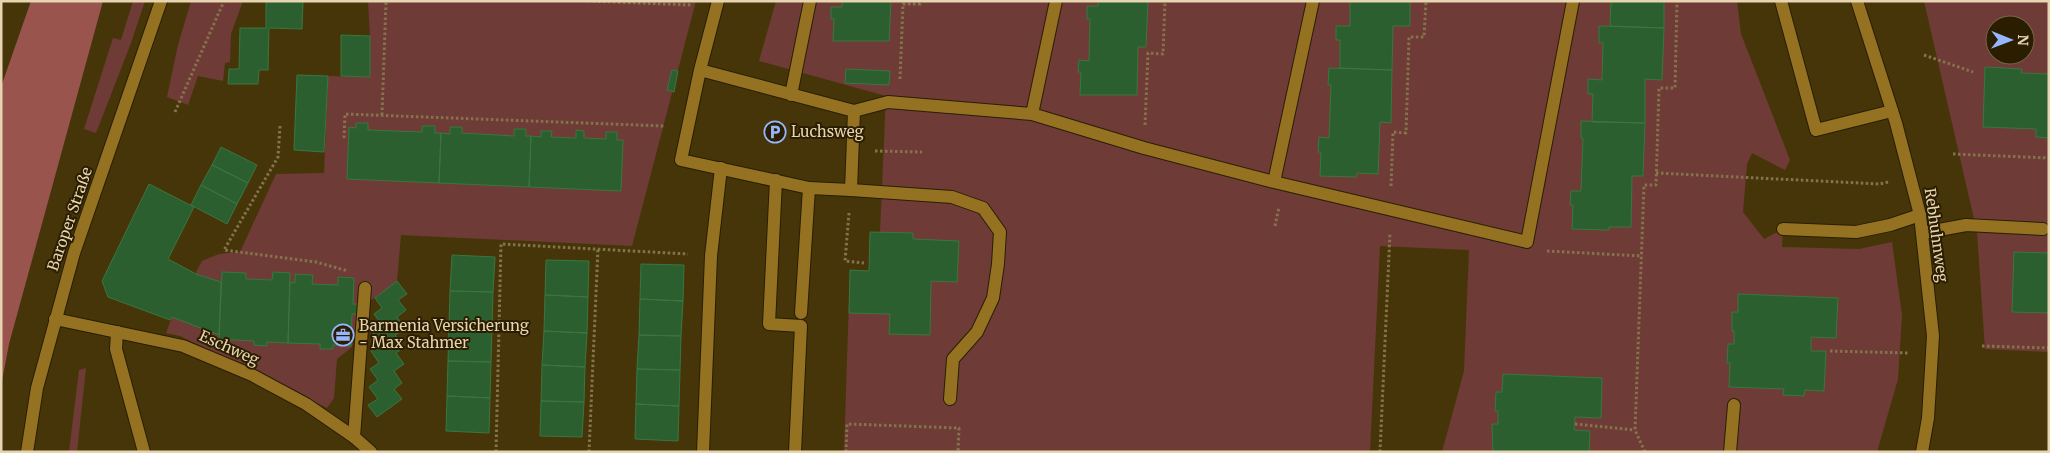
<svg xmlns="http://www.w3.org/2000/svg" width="2050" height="453" viewBox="0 0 2050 453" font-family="Merriweather,serif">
<rect width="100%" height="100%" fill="#47350a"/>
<path fill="#6f3b37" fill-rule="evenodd" d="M133,1H145L131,43L96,133L84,129L113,38L121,40Z
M191,1H243L231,34L230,62L225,63L223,81L198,76L188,105L167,97L178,45Z
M368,1H696L632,246L401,235L397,281L375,298L359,304L352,347L337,359L334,398L327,408L180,336L166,333L172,317L202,261L219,254L240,252L276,174L324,173L328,76L370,77V36Z
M776,1H1737L1741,34L1790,160L1785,170L1752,153L1747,164L1743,212L1764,239L1783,229L1782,247L1859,249L1892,242L1902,315L1898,379L1877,452H1442L1464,371L1469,250L1380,246L1370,452H844L850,270L869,271L870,232H880L886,96L759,61Z
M1924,1H2049V352L1985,349L1977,232ZM1995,25H2025V55H1995Z
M86,368L77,452H69L79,370Z"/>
<path fill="#99544e" d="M31,1H103L9,344L1,386V87Z"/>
<path fill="#2c5f2f" stroke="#3b763f" d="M266,1H303L302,29L269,28L268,70H259L258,84H228L229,69H239L240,28H266Z
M842,1H891L889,41H833L834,19H831V7H842Z
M1098,1H1148L1146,47H1138L1137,95H1080L1081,72H1078L1079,60L1089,61L1090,19H1087V6H1098Z
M1350,1H1410V26H1393L1392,70L1340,68V40H1336V26H1350Z
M1611,1H1664V28L1610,26Z
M1599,26L1664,28L1662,80L1645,79V123L1592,122L1593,94H1588V79L1602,80L1603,43H1599Z
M341,35L370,36V77L341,76Z
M1985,67L2022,69L2021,73L2049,74V138L2036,137V129L1983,127Z
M1329,68L1392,70L1391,123L1380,122L1378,174L1357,173L1356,177L1320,176L1321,152H1318L1319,137L1329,138L1331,85H1328Z
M846,69L890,71L889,85L845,83Z
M672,70L678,71L674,92L667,90Z
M297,75L328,76L324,152L294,150Z
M1581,121L1645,123L1643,176H1632L1631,227H1609V230L1572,229L1573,205H1570L1571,191H1581L1583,138H1581Z
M356,123H368V130L422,132V126H435V133H441L439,183L347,179L349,127L356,128Z
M450,127H462V133L514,136V129H526V136H531L529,187L439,183L441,133L450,134Z
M576,130L584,131V138L606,139V132H617V140H623L621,191L529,187L531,136L541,137V131H552L551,137L576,138Z
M221,147L257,165L248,183L212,165Z
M212,165L248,183L237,204L201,185Z
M149,184L194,207L168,259L196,274L221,282L219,335L172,317L170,320L108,297L102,281Z
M201,185L237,204L227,224L191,205Z
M870,232L913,233V239L959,241L957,282L931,281L930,335L889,334L890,314L849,313L850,270L869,271Z
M2014,252L2049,253V313L2012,312Z
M452,255L495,257L493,292L450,291Z
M546,260L589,261L588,297L545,295Z
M641,264L684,265L683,301L640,299Z
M222,272L246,273V279L272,280L273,272L290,273L288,343L267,342V346L254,345V341L219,339Z
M295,274L313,275L312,284L338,285V277L354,278L353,304H359L358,314H352L351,346L333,345V349H320V344L288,343L290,282L295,283Z
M397,281L407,294L398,300L406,310L397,317L405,329L395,335L404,347L396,353L404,364L394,371L402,383L394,389L402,399L377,417L368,405L378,399L369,387L378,380L370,369L379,363L371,351L381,344L372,332L382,325L374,314L382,308L375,298Z
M450,291L493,292L492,328L449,326Z
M1738,294L1838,298L1836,338L1811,337V351H1826L1824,391L1805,390L1804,396L1783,395L1784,389L1729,387L1730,363H1727L1728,344H1734V331H1732V312H1738Z
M545,295L588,297L587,333L544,331Z
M640,299L683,301L681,336L639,335Z
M449,326L492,328L491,362L448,361Z
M544,331L587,333L585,367L542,365Z
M639,335L681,336L680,370L637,369Z
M448,361L491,362L490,398L447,396Z
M542,365L585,367L584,402L541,401Z
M637,369L680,370L679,406L636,404Z
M1503,374L1602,378L1601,418L1575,417L1574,430L1590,431L1589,452H1493L1492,424H1498V411H1495L1496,392H1502Z
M447,396L490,398L489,433L446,431Z
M541,401L584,402L582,437L540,436Z
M636,404L679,406L678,441L635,439Z"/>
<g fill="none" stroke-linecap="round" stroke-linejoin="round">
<g stroke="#281e05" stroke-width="14">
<path id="lane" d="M1781,1L1816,130L1892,111
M791,95L810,1
M854,111L888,102L1032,114L1144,148L1274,182L1527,242L1573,1
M1032,114L1056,1
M776,180L769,324L801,326L795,452
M1274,182L1313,1
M851,190L952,197L983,208L1000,232L998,264L993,298L977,332L953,359L950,399
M1783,229L1856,232L1890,225L1920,215
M1923,233L1966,225L2043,229
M801,313L809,188
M117,332L116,349L144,452
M354,437L365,288
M703,452L711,256L721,168
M1730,452L1734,405"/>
</g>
<g stroke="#281e05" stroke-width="14">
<path id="street" d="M1857,1L1896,123L1920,215L1933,336L1928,418L1922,452
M700,70L854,111L851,190L809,188L681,160L700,70L718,1
M55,319L183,346L252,375L306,404L354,437L371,452
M27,452L37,388L74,253L161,1"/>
</g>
<path stroke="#85734b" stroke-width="3" stroke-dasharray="2.5 2.5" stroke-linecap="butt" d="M588,1L692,5
M1924,55L1973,72
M900,79L903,4H920V1
M175,112L224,1
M382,115L386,1
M1145,125L1148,53L1163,54L1165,1
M280,126L278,157L224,250L316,262L348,271
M344,138L345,114L664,126
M875,151L922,152
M1953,154L2049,158
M1656,173L1880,184L1888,182
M1391,186L1393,132L1406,133L1409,37H1424L1426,1
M849,213L845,261L864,263
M1275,226L1279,207
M1547,251L1642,256
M1982,346L2049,348
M1830,351L1909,353
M1575,424L1635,430
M496,452L501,244L688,254
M589,452L598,248
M846,452L847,424L959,428L958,452
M1380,452L1390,233
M1645,452L1635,430L1644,185H1656L1659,88H1675L1677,1"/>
<use href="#lane" stroke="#947221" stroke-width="12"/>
<use href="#street" stroke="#947221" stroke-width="12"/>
</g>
<defs>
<g id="parking-ring" transform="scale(1.125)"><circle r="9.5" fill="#2b1d00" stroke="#96b6fd" stroke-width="1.5"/><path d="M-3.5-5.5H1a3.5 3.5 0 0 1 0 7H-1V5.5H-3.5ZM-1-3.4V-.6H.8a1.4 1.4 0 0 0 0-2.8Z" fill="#96b6fd"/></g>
<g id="office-ring" transform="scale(1.125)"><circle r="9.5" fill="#2b1d00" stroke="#96b6fd" stroke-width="1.5"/><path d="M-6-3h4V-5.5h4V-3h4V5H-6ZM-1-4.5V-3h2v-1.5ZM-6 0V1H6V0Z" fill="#96b6fd"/></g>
</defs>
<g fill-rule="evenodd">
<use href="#parking-ring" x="775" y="132"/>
<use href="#office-ring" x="343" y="335"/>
</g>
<g text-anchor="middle" stroke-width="4" stroke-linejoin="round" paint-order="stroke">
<g font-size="15" fill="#e7d5b1" stroke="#2b1d00" text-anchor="start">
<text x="791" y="137">Luchsweg</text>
<text x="359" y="331">Barmenia Versicherung<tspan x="359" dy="17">- Max Stahmer</tspan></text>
</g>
<g font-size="15" fill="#e7d5b1" stroke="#2b1d00">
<text transform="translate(70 219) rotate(-71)" y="5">Baroper Straße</text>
<text transform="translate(1936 235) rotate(82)" y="5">Rebhuhnweg</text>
<text transform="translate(229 348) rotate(24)" y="5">Eschweg</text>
</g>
</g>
<rect width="2050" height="453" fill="none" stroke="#e7d5b1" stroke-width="5"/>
<g transform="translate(2010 40) rotate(91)"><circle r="24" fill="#2b1d00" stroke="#766747"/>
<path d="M0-4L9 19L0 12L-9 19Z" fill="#96b6fd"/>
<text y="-8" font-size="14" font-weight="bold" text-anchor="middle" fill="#e7d5b1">N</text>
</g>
</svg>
